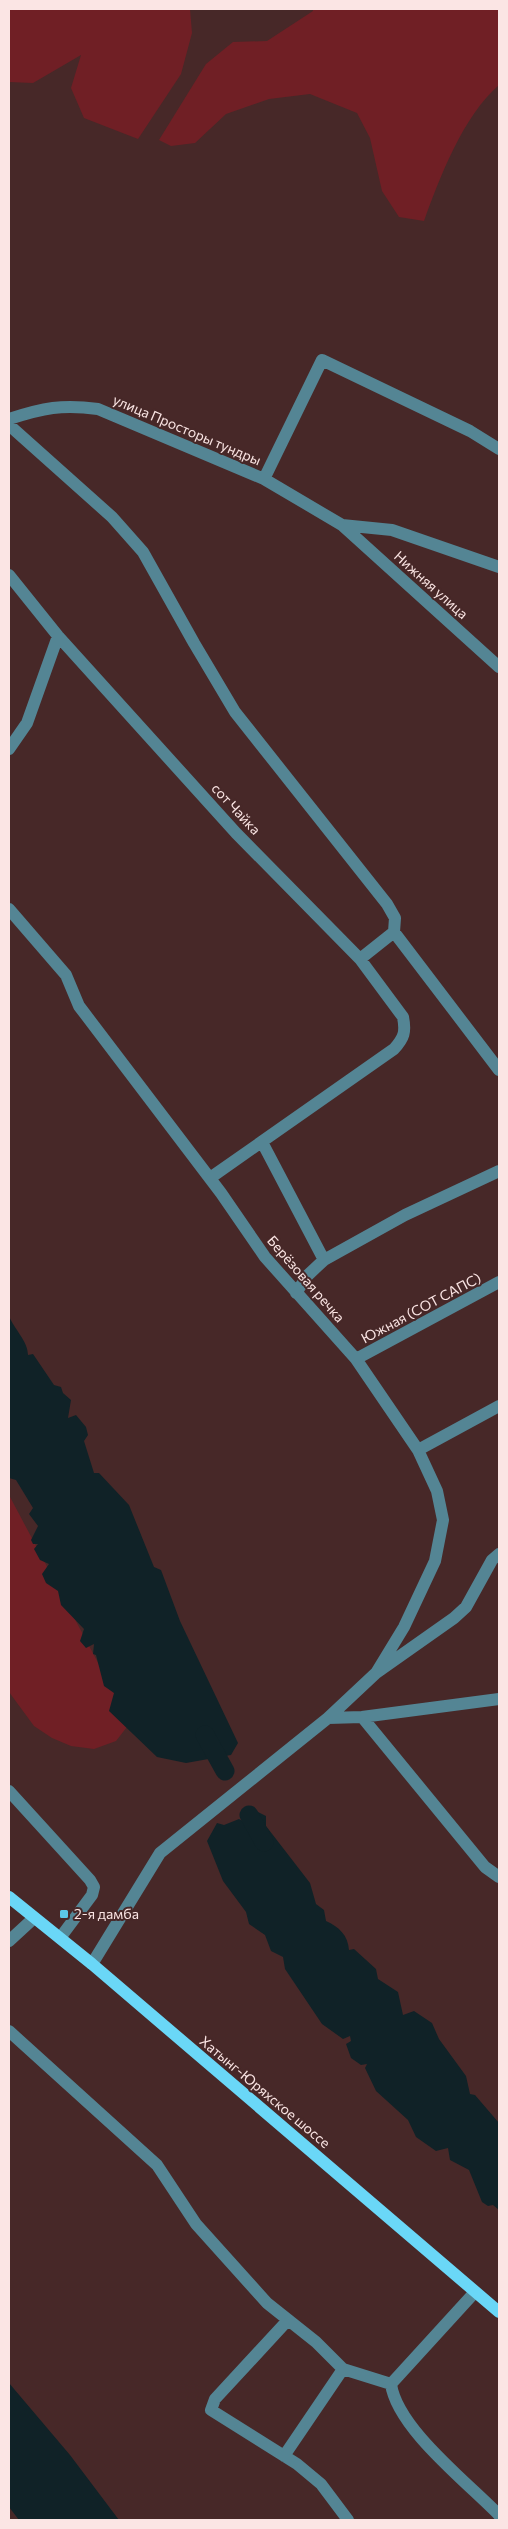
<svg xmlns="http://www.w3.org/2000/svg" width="508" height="2529" viewBox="0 0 508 2529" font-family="Commissioner,sans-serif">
<rect width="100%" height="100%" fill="#472828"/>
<path fill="#701f25" d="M9,9H190L192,33L181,74L138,139L84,118L71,88L81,55L33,83L9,82Z
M313,9H499V85C463,116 440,177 424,221L399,217L382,191L370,138L357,113L310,94L269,99L226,114L195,143L171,146L159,140L206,64L233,42L267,41L313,11Z
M9,1495L130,1723L116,1741L94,1749L71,1746L52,1738L34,1726L9,1692Z"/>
<path fill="#102227" d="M9,1316C14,1329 28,1341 28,1355L33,1354L54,1385L61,1387L63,1393L71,1400L68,1418L76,1415L86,1427L88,1435L84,1441L94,1473H99L129,1505L154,1567L161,1570L180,1621L238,1743L231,1755L186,1763L157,1757L109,1711L114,1693L104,1686L96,1655L93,1654L94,1644L86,1648L80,1641L84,1629L61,1605L58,1591L46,1583L42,1574L49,1564L40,1560L34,1549L38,1544H33L31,1540L38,1526L29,1514L33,1508L16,1480L9,1478Z
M258,1812L266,1816V1826L310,1883L316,1904L324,1910L326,1921C339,1927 348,1935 349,1950L354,1949L376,1969L378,1979L398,1992L403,2015L414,2011L432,2023L439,2039L466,2076L470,2094L475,2095L499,2123V2210L493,2205L488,2206L482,2202L469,2170L450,2160L448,2148L436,2151L416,2137L408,2120L376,2091L365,2068L367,2064L361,2065L351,2058L346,2044L351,2041L350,2036L343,2039L322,2024L285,1969L283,1957L271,1951L265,1935L249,1924L246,1912L223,1881L207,1841L217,1823L224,1825L239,1819L249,1825Z
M9,2383L70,2455L119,2520H19L9,2507Z"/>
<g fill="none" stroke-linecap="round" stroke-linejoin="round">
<path stroke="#102227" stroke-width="19" d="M205,1735L225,1771
M249,1815L264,1842"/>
<path stroke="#548594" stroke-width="12" d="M9,419C43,408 62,404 98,409L264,479L342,525L499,667
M9,425L112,517L143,552L194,643L235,712L387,904L395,918L394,932L499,1070
M264,479L322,360L470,431L499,449
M342,525L392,530L499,567
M9,575L58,636L236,833L360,959L403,1017C406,1032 404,1038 394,1049L210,1178
M9,749L27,723L58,636
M9,909L66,975L79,1006L221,1193L265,1257L356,1359L418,1450L437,1491L443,1520L435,1561L404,1627L376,1673
M360,959L394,932
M262,1142L324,1260
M296,1293L308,1275L324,1260L405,1215L499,1171
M356,1359L499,1282
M418,1450L499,1406
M362,1717L485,1867L499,1877
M328,1718L376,1673L454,1618L466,1607L492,1560L499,1554
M9,1791L90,1880L94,1887L92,1895L60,1938
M9,1941L34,1918
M92,1964L160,1853L328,1718L362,1717L499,1699
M9,2031L157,2165L196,2224L267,2303L316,2342L343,2369L391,2384L475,2292
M288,2320L215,2399L211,2410L297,2464L321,2484L348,2520
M391,2384C397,2428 467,2482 499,2515
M284,2456L343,2369"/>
<path stroke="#6ad7f7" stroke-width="12" d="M9,1897L92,1964L499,2312"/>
</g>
<rect fill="#5cc7e7" stroke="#472828" stroke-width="2" x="59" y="1909" width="10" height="10" rx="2.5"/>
<g text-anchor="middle" stroke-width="4" stroke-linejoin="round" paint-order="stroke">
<g font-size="14" fill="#fbe5e4" stroke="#472828">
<text transform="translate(187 430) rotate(23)" y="5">улица Просторы тундры</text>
<text transform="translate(431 585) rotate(42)" y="5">Нижняя улица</text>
<text transform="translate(236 809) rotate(47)" y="5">сот Чайка</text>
<text transform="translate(306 1279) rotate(49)" y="5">Берёзовая речка</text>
<text transform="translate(421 1308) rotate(-28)" y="5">Южная (СОТ САПС)</text>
<text transform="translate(265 2092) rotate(40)" y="5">Хатынг-Юряхское шоссе</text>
</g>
<g font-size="14" fill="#fbe5e4" stroke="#472828" text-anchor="start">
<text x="74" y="1919">2-я дамба</text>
</g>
</g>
<rect width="508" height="2529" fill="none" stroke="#fbe5e4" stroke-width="20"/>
</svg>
